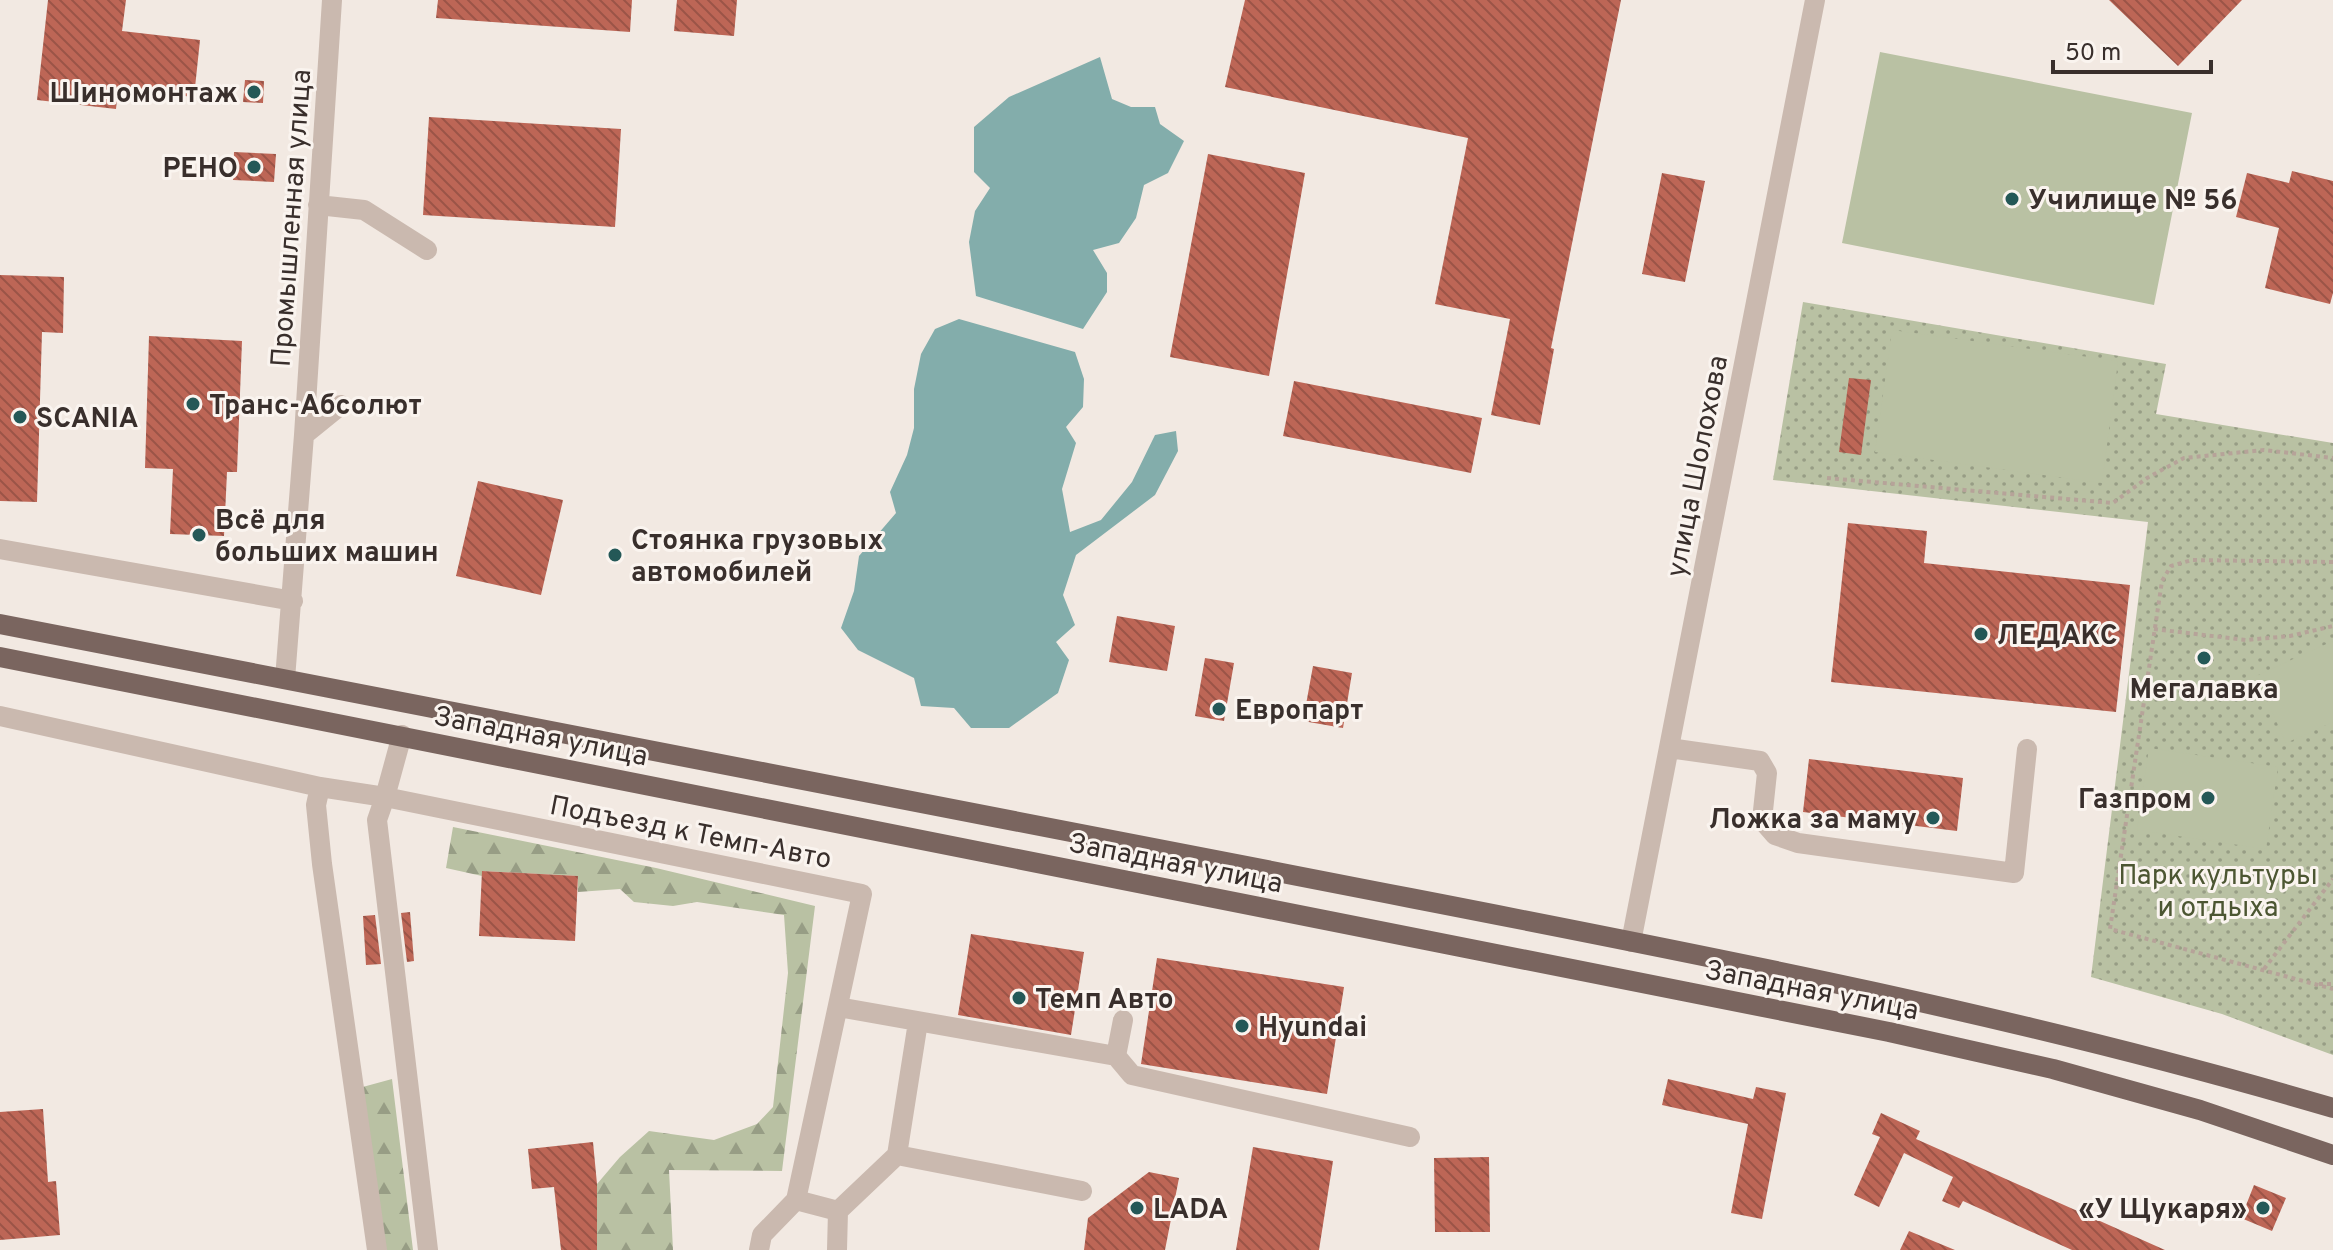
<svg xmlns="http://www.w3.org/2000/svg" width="2333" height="1250" viewBox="0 0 2333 1250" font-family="Overpass,sans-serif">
<defs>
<pattern id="green-dots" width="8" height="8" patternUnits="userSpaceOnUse" patternTransform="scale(2)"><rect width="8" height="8" fill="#b9c1a3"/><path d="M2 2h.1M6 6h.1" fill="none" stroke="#979d85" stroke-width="1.8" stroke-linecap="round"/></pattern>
<pattern id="forest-firs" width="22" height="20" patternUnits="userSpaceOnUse" patternTransform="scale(2)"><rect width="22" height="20" fill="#b9c1a3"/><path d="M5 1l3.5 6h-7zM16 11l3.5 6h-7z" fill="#979d85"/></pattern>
<pattern id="building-back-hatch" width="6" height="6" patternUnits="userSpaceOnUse" patternTransform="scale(2)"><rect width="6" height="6" fill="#bd6656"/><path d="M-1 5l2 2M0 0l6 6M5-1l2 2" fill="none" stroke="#9b5447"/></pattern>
</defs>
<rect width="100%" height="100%" fill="#f2e9e2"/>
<path fill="url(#green-dots)" d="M1803,302L2166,364L2156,414L2333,443V1055L2222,1014L2091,977L2148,522L1773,480Z"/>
<path fill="url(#forest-firs)" d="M453,827L656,868L815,906L782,1171L669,1170L673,1250H597V1184L620,1157L649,1131L714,1140L757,1124L773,1107L788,973L784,915L697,902L673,906L634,902L620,889L578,892V876L483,871L482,876L446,868Z
M392,1079L413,1250H380L359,1088Z"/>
<path fill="#b9c1a3" d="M1880,52L2192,113L2154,305L1842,243Z
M1892,330L2118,361L2102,483L1875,452Z
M2333,641V722L2286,743L2256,676Z
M2149,748L2278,767L2266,849L2137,830Z"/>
<path fill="#83adab" d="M1100,57L1112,99L1131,107H1155L1160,124L1184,141L1168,173L1144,185L1136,218L1119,243L1093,250L1107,273V292L1083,329L976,296L969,242L975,211L990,188L974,172V127L1009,97Z
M959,319L1075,352L1084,379L1083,407L1066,427L1076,443L1062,489L1070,532L1101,520L1132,482L1155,435L1176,431L1178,451L1155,495L1076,555L1063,595L1075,625L1056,642L1069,660L1058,693L1009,728H971L954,708L921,706L914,678L858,650L841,628L854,591L859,556L896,513L890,492L907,455L914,428V389L921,354L935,329Z"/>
<path fill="url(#building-back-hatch)" d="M48,0H126L122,31L200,40L194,97L118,89L116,109L37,100Z
M438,0H632L630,32L436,18Z
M677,0H737L734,36L674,31Z
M1245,0H1621L1551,348L1554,349L1540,425L1491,415L1510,319L1435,304L1468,138L1225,87Z
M2109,0H2242L2178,66Z
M245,80L264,81L263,103L243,102Z
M429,117L621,129L615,227L423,215Z
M234,152L276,154L274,182L233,180Z
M1208,154L1305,173L1269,376L1170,357Z
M2292,171L2333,181V293L2330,304L2265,288L2279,228L2236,217L2247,173L2289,183Z
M1662,173L1705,181L1685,282L1642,274Z
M0,275L64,277L63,333L42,332L37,502L0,501Z
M149,336L242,341L237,472H227L224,536L170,534L173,469L145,468Z
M1849,378L1871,380L1861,455L1839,452Z
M1294,381L1482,418L1471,473L1283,436Z
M478,481L563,500L541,595L456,576Z
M1848,523L1927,531L1924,563L2130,585L2116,712L1831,682Z
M1117,616L1175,626L1167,671L1109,662Z
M1205,658L1234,663L1224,721L1195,716Z
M1313,666L1352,673L1343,728L1303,721Z
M1809,759L1963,778L1957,831L1803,812Z
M482,871L578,876L575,941L479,936Z
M410,912L414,961L407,962L401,913Z
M375,915L381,964L366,965L363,916Z
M971,934L1084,952L1071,1035L958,1015Z
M1157,958L1344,987L1327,1094L1141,1064Z
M1668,1079L1753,1099L1756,1087L1786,1093L1762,1219L1731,1213L1748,1124L1662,1105Z
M43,1109L48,1182L56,1181L60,1235L0,1240V1112Z
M1881,1113L1920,1131L1916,1139L2165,1250H2072L1963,1201L1959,1208L1942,1201L1953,1177L1904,1153L1879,1207L1854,1195L1880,1137L1872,1134Z
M593,1142L597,1184V1250H561L554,1187L532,1189L528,1149Z
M1253,1147L1333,1161L1319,1250H1236Z
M1489,1157L1490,1232H1435L1434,1158Z
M1149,1172L1179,1178L1165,1250H1084L1088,1218Z
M2254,1185L2286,1198L2272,1231L2241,1218Z
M1909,1231L1955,1250H1900Z"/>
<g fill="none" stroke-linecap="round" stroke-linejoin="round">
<path stroke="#b6a399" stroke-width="4" stroke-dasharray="4 4" stroke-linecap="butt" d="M1827,478L2113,503L2147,478L2184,458L2264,450L2333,458
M2333,562L2192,560L2171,566L2162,581L2110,929L2333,989
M2154,629L2246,640L2290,636L2333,626
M2264,969L2333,879
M2319,984H2333"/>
<path stroke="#cab9af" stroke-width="20" d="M318,205L364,210L427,250
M304,435L341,405
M0,549L293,601
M285,679L304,435L332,0
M0,716L320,787
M402,735L385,797L862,894L796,1200L838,1211L837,1250
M1669,748L1760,761L1767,773L1762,820L1775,835L1798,843L2014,873L2027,749
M1631,942L1815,0
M838,1007L1116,1056L1123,1020
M918,1022L897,1155L1082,1191
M1116,1056L1132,1075L1410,1137
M838,1211L897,1155
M377,1250L322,864L316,805L320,787L385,797L377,820L428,1250
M759,1250L762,1235L796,1200"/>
<path stroke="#7a655f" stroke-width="20" d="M0,624C427,707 854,790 1282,873C1634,942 1989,1006 2333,1108
M0,657L1889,1032L2053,1069L2200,1110L2333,1155"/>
</g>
<g fill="#245857" stroke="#faf4ef" stroke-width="3">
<circle cx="254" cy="92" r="8"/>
<circle cx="254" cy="167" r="8"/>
<circle cx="2012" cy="199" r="8"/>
<circle cx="193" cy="404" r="8"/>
<circle cx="20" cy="417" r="8"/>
<circle cx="199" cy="535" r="8"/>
<circle cx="615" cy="555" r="8"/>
<circle cx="1981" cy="634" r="8"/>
<circle cx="2204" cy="658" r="8"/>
<circle cx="1219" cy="709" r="8"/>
<circle cx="2208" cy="798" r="8"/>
<circle cx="1933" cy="818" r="8"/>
<circle cx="1019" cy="998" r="8"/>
<circle cx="1242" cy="1026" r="8"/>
<circle cx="1137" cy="1208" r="8"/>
<circle cx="2263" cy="1208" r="8"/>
</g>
<g text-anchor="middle" stroke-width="6" stroke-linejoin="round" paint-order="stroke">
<g font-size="28" font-weight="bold" fill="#392f2c" stroke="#faf4ef" text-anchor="start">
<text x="238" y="102" text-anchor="end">Шиномонтаж</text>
<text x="238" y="177" text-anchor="end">РЕНО</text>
<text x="2028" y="209">Училище № 56</text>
<text x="209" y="414">Транс-Абсолют</text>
<text x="36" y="427">SCANIA</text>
<text x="215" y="529">Всё для<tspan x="215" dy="32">больших машин</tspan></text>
<text x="631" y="549">Стоянка грузовых<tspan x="631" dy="32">автомобилей</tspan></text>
<text x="1997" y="644">ЛЕДАКС</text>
<text x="2204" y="698" text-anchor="middle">Мегалавка</text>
<text x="1235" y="719">Европарт</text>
<text x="2192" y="808" text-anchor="end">Газпром</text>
<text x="1917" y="828" text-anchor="end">Ложка за маму</text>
<text x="1035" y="1008">Темп Авто</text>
<text x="1258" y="1036">Hyundai</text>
<text x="1153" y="1218">LADA</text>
<text x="2247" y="1218" text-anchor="end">«У Щукаря»</text>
</g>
<g font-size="28" fill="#392f2c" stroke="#faf4ef">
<text transform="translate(290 218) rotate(-86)" y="10">Промышленная улица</text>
<text transform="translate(1696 466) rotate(-79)" y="10">улица Шолохова</text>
<text transform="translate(541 735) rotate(11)" y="10">Западная улица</text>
<text transform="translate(691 831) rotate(11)" y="10">Подъезд к Темп-Авто</text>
<text transform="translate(1176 862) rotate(11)" y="10">Западная улица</text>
<text transform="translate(1812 989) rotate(11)" y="10">Западная улица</text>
</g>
<g font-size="28" fill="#4c5632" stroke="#faf4ef">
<text x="2218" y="884">Парк культуры<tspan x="2218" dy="32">и отдыха</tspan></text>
</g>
</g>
<path d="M2053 60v12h158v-12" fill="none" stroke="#392f2c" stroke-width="4"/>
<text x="2065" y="60" font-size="24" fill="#392f2c" stroke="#faf4ef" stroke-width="6" paint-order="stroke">50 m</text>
</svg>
